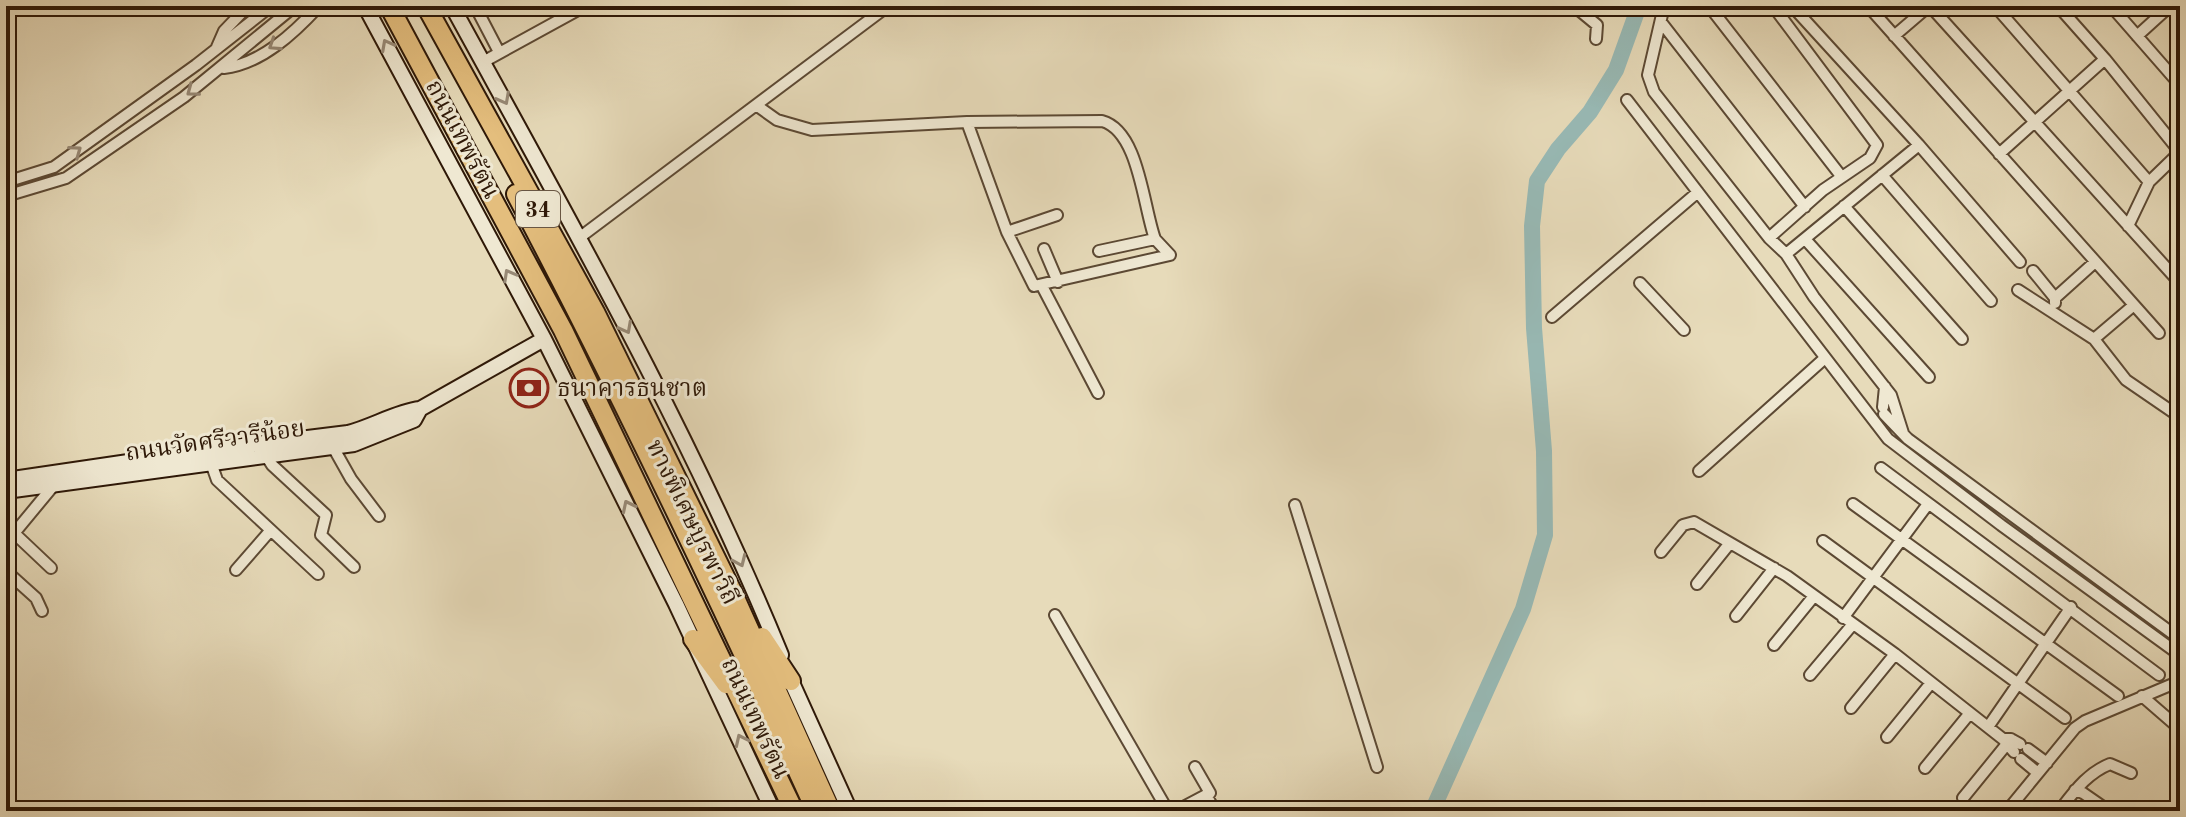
<svg xmlns="http://www.w3.org/2000/svg" width="2186" height="817" viewBox="0 0 2186 817" font-family="'Old Standard TT','Noto Serif Thai',serif">
<rect width="100%" height="100%" fill="#e7dbba"/>
<filter id="stains"><feTurbulence type="fractalNoise" baseFrequency=".0025" numOctaves="4"/><feColorMatrix values="0 0 0 0 .2 0 0 0 0 .09 0 0 0 0 .02 0 0 0 .5 -.17"/></filter>
<radialGradient id="worn" r=".72"><stop offset=".6" stop-color="#630" stop-opacity="0"/><stop offset="1" stop-color="#630" stop-opacity=".3"/></radialGradient>
<g fill="none" stroke-linecap="round" stroke-linejoin="round">
<path stroke="#98bab6" stroke-width="16" d="M1432,811L1523,609L1545,535L1544,451L1534,328L1532,226L1537,181L1558,149L1590,112L1616,70L1639,6"/>
<g stroke="#5c4934" stroke-width="14">
<path id="street" d="M312,6L325,8L333,6
M475,6L499,52
M1574,6L1597,25L1596,39
M1664,6L1648,75L1654,92L1769,238L1786,254L1814,297L1891,395L1903,433
M1709,6L1841,176
M1792,6L1919,145L2020,262
M1868,6L2159,333
M1930,6L2180,283
M1995,6L2149,182
M2111,6L2180,85
M1661,22L1805,207
M1894,36L1929,6
M2137,36L2170,6
M217,47L224,31L248,6
M2105,59L2180,152
M483,62L585,6
M224,68C261,64 294,33 318,7
M1627,100L1888,439L2001,525L2180,655
M756,105L777,120L812,130L967,122L1102,121C1139,131 1143,206 1155,239L1099,251
M967,122L1007,232L1034,286L1170,255L1155,239
M1999,154L2105,59L2058,6
M1882,175L1991,301
M6,182L54,167L196,65L271,6
M6,196L66,178L184,97L295,6
M1844,206L1962,339
M2128,226L2149,182L2180,152
M1007,232L1057,215
M579,238L888,6
M1769,238L1823,190L1870,158L1877,145L1773,6
M1805,239L1929,377
M1044,249L1058,282
M1786,254L1919,145
M2033,271L2055,298V303
M1640,283L1684,330
M1042,286L1098,393
M2018,290L2094,339L2126,380L2180,417
M2055,298L2095,262
M1552,317L1698,192
M2094,339L2134,305
M1883,407L1885,387
M1884,414L1908,439L2180,639
M333,447L351,479L379,516
M265,454L272,465L326,515L321,535L354,567
M211,463L217,480L318,574
M1881,468L2159,675
M1699,471L1825,358
M1853,504L2118,696
M1295,505L1377,767
M14,533L51,568
M1823,541L2065,718
M6,543L54,485
M1661,552L1683,525L1694,522L1787,576L1895,654L2003,739
M236,570L270,531
M6,571L36,598L42,611
M1697,584L1730,543
M1055,615L1168,811
M1736,616L1774,568
M1843,618L1928,504
M1774,645L1814,596
M1810,675L1853,624
M2142,696L2180,729
M1851,708L1895,654
M1988,727L2071,607
M1887,737L1931,683
M2028,749L2047,763
M2014,752L2003,739H2011L2020,744
M2021,759L2038,773
M1925,768L1970,713
M2075,790L2083,793L2109,811
M1206,795L1215,811
M1963,798L2011,739
M1176,811L1210,793L1195,767
M2007,811L2075,728L2085,721L2180,681
M2059,811C2074,792 2087,773 2110,764L2131,773"/>
</g>
<g stroke="#2e1807" stroke-width="18">
<path id="secondary" d="M365,6L544,339L676,604L773,811
M452,6C568,218 689,430 781,655
M6,480L210,450L348,433C372,427 396,412 420,409L544,339
M6,491L354,444L414,420L420,409
M788,674L850,811"/>
</g>
<g stroke="#2e1807" stroke-width="22">
<path id="highway" d="M389,6L563,330L794,811
M426,6L595,312L732,591L831,811
M516,194C623,397 721,603 816,811
M762,637L791,681
M693,639L726,684"/>
</g>
<use href="#street" stroke="#efe8d2" stroke-width="10"/>
<use href="#secondary" stroke="#efe8d2" stroke-width="14"/>
<use href="#highway" stroke="#e4be7d" stroke-width="18"/>
</g>
<defs><path id="oneway-chevron" d="M-2-3.5L2.5 0L-2 3.5" fill="none" stroke-width="1.6" stroke-linecap="round" stroke-linejoin="round" transform="scale(2)"/></defs>
<g stroke="#988a77">
<use href="#oneway-chevron" transform="translate(274 45) rotate(147)"/>
<use href="#oneway-chevron" transform="translate(387 45) rotate(-118)"/>
<use href="#oneway-chevron" transform="translate(192 91) rotate(143)"/>
<use href="#oneway-chevron" transform="translate(504 99) rotate(62)"/>
<use href="#oneway-chevron" transform="translate(76 151) rotate(-36)"/>
<use href="#oneway-chevron" transform="translate(509 275) rotate(-119)"/>
<use href="#oneway-chevron" transform="translate(626 328) rotate(62)"/>
<use href="#oneway-chevron" transform="translate(628 506) rotate(-116)"/>
<use href="#oneway-chevron" transform="translate(740 561) rotate(66)"/>
<use href="#oneway-chevron" transform="translate(741 740) rotate(-115)"/>
</g>
<defs>
<g id="bank-ring" transform="scale(2)"><circle r="9.5" fill="#efe8d2" stroke="#8f2418" stroke-width="1.5"/><path d="M-6-4H6V4H-6ZM0-2.3a2.3 2.3 0 1 0 0 4.6a2.3 2.3 0 1 0 0-4.6Z" fill="#8f2418"/></g>
</defs>
<g fill-rule="evenodd">
<use href="#bank-ring" x="529" y="388"/>
</g>
<g text-anchor="middle" stroke-width="6" stroke-linejoin="round" paint-order="stroke">
<rect fill="#efe8d2" stroke="#685644" stroke-width="2" x="516" y="191" width="44" height="36" rx="6"/>
<g font-size="22" font-weight="bold" fill="#2e1807">
<text x="538" y="217">34</text>
</g>
<g font-size="24" fill="#2e1807" stroke="#efe8d2">
<text transform="translate(463 139) rotate(62)" y="8">ถนนเทพรัตน</text>
<text transform="translate(215 440) rotate(-8)" y="8">ถนนวัดศรีวารีน้อย</text>
<text transform="translate(693 522) rotate(64)" y="8">ทางพิเศษบูรพาวิถี</text>
<text transform="translate(756 718) rotate(65)" y="8">ถนนเทพรัตน</text>
</g>
<g font-size="24" fill="#2e1807" stroke="#efe8d2" text-anchor="start">
<text x="557" y="396">ธนาคารธนชาต</text>
</g>
</g>
<rect width="2186" height="817" fill="none" stroke="#e7dbba" stroke-width="32"/>
<rect x="8" y="8" width="2170" height="801" fill="none" stroke="#2e1807" stroke-width="4"/>
<rect x="16" y="16" width="2154" height="785" fill="none" stroke="#2e1807" stroke-width="2"/>
<rect width="100%" height="100%" filter="url(#stains)"/>
<rect width="100%" height="100%" fill="url(#worn)"/>
</svg>
